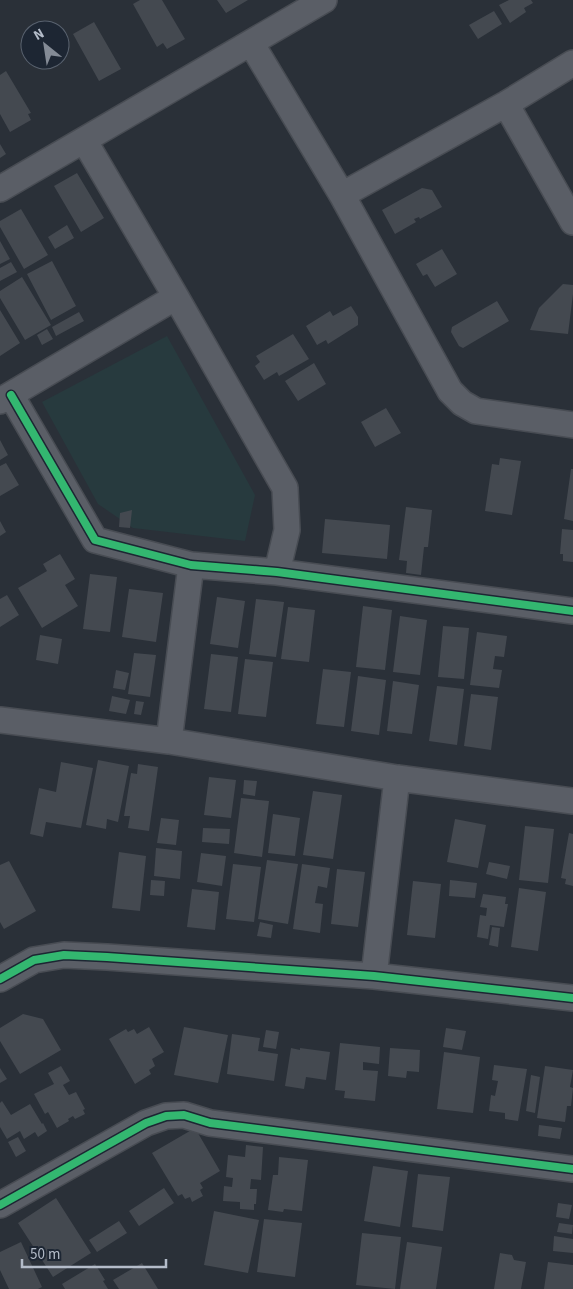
<svg xmlns="http://www.w3.org/2000/svg" width="573" height="1289" viewBox="0 0 573 1289" font-family="'Source Sans 3',sans-serif">
<rect width="100%" height="100%" fill="#2a3038"/>
<path fill="#273a3e" d="M167,336L255,495L245,541L133,528L98,504L42,402Z"/>
<path fill="#444950" d="M140,0H162L185,39L167,49L163,43L157,47L133,4Z
M217,0H248L226,13Z
M509,0H531L533,3L524,8L526,12L510,23L499,5Z
M494,11L502,24L478,39L469,25Z
M94,22L121,69L99,81L73,34Z
M6,71L31,113L28,114L31,120L10,132L0,114V75Z
M0,144L6,154L0,158Z
M77,173L104,218L81,232L54,186Z
M422,188L432,190L442,207L420,219L419,217L414,219L416,222L395,234L382,210Z
M21,209L48,255L24,269L0,227V221Z
M67,225L74,238L55,249L48,237Z
M0,241L10,259L0,264Z
M442,249L457,274L435,287L427,274L423,276L416,264Z
M52,261L76,306L51,320L27,274Z
M11,262L17,272L0,281V268Z
M22,277L51,325L25,340L0,298V291Z
M563,284L573,285V294L568,334L530,330L539,308Z
M497,301L509,321L463,348L459,346L451,332L452,327Z
M351,306L358,317V325L328,344L326,340L317,345L306,326L330,311L333,316Z
M0,310L20,343L0,356Z
M79,312L84,321L56,336L52,327Z
M47,329L53,339L42,345L37,335Z
M293,334L309,359L279,376L277,372L264,380L255,366L260,362L256,356Z
M314,363L326,384L298,401L285,381Z
M386,408L401,433L375,447L361,422Z
M0,440L8,455L0,460Z
M500,458L521,461L512,515L485,511L492,464L499,465Z
M6,463L19,485L0,496V466Z
M571,469H573V521L564,519Z
M406,507L432,510L428,547H424L421,575L406,573L407,561L399,560Z
M132,510L130,528L119,527L120,513Z
M325,519L390,525L387,559L322,553Z
M0,521L6,532L0,536Z
M562,529L573,530V562L563,561V554H560Z
M60,554L75,579L65,585L78,606L42,628L18,588L47,571L43,564Z
M90,574L117,577L110,632L83,629Z
M129,589L163,593L156,642L122,637Z
M7,595L19,615L0,627V599Z
M217,597L245,601L238,648L210,644Z
M256,599L284,602L276,657L249,654Z
M363,606L392,610L385,670L356,667Z
M288,607L315,610L309,662L281,659Z
M400,616L427,620L420,675L393,672Z
M443,626L469,628L464,679L438,677Z
M477,632L507,636L504,657L495,656L493,669L502,670L499,688L470,685Z
M40,635L62,639L58,664L36,660Z
M134,653L156,655L150,697L128,694Z
M211,654L238,657L231,712L204,709Z
M245,659L273,662L266,717L238,714Z
M323,669L351,672L344,727L316,724Z
M116,670L129,673L125,690L113,688Z
M358,676L386,680L379,735L351,731Z
M393,681L419,685L412,734L387,731Z
M437,686L464,689L457,745L429,741Z
M471,694L498,697L491,750L464,746Z
M112,696L130,700L126,714L109,711Z
M136,701L144,702L141,715L134,714Z
M98,760L129,766L118,822L107,819L106,829L86,825Z
M61,762L93,768L81,828L46,822L43,837L30,834L39,788L56,792Z
M138,764L158,767L149,831L128,828L130,816H124L131,773L137,774Z
M209,777L236,780L231,818L204,815Z
M244,780L257,781L255,796L243,794Z
M313,791L342,795L333,859L303,855Z
M241,798L269,801L262,857L234,853Z
M273,814L300,818L295,856L268,853Z
M161,818L179,820L176,845L157,843Z
M455,819L486,825L478,868L447,862Z
M525,826L554,829L548,883L519,880Z
M203,828L230,829L229,844L202,842Z
M569,833L573,834V886L565,884L566,879L561,878Z
M156,848L182,851L180,879L154,876Z
M119,852L146,856L140,911L112,908Z
M201,853L226,856L222,886L197,882Z
M267,860L298,864L288,924L258,919Z
M9,861L36,911L4,929L0,922V865Z
M489,862L510,866L507,879L486,874Z
M233,864L261,867L254,922L226,919Z
M302,864L330,868L327,888L318,886L315,903L323,904L320,933L293,929Z
M337,869L365,872L358,927L331,924Z
M151,880L165,881L164,896L150,895Z
M450,880L477,883L475,898L449,896Z
M413,881L441,884L435,938L407,935Z
M519,888L546,892L538,951L511,947Z
M192,889L219,892L215,930L187,927Z
M483,894L506,897L505,904H508L504,927L490,925L488,939L477,937L480,915L486,916L487,908L480,907Z
M260,922L273,925L271,938L257,936Z
M492,927L500,928L498,947L489,945Z
M23,1014L43,1019L61,1050L20,1074L0,1041V1028Z
M149,1027L164,1052L152,1059L155,1066L149,1070L151,1074L135,1084L109,1039L126,1029L128,1032L134,1029L137,1034Z
M184,1027L228,1035L218,1083L174,1075Z
M446,1028L466,1031L462,1050L443,1047Z
M266,1030L279,1032L276,1049L263,1047Z
M232,1034L260,1038L258,1051L278,1054L274,1081L227,1074Z
M340,1043L380,1047L379,1064L363,1062V1070L378,1071L375,1101L344,1098L345,1091L335,1090Z
M291,1048L300,1050V1048L330,1052L326,1080L306,1077L304,1089L285,1086Z
M390,1048L420,1050L419,1072L407,1071L406,1078L388,1076Z
M444,1052L480,1057L473,1113L437,1109Z
M494,1065L527,1069L518,1121L505,1119V1113L489,1111L491,1095L495,1096L498,1081L492,1080Z
M61,1066L70,1081L63,1085L69,1095L76,1092L85,1109L83,1110L85,1114L75,1119L73,1116L68,1119L69,1121L57,1128L48,1112L45,1114L34,1094L54,1084L48,1073Z
M545,1066L573,1070L570,1087L573,1088L571,1106H567L565,1122L537,1118Z
M0,1068L7,1079L0,1083Z
M531,1075L540,1077L535,1113L526,1111Z
M2,1101L11,1115L30,1104L42,1124L43,1123L47,1131L38,1137L35,1132L24,1139L20,1131L7,1139L0,1127V1103Z
M539,1125L562,1128L560,1139L538,1136Z
M195,1128L220,1171L200,1183L203,1188L200,1190L203,1196L192,1202L190,1197L185,1199L182,1194L178,1196L152,1153Z
M18,1137L26,1151L16,1157L8,1142Z
M246,1145L263,1147L261,1180L251,1179L250,1189H257L256,1204H254V1210L240,1209V1202L223,1201L224,1186L232,1187L233,1178L226,1177L228,1155L245,1157Z
M279,1157L308,1160L302,1211L284,1209L283,1212L268,1210L273,1175H278Z
M373,1166L408,1171L400,1227L364,1221Z
M418,1174L450,1177L443,1231L412,1227Z
M164,1188L174,1203L139,1226L129,1211Z
M56,1198L91,1253L53,1277L18,1223Z
M558,1203L572,1205L569,1219L556,1217Z
M214,1211L259,1220L248,1273L204,1265Z
M264,1219L302,1223L295,1277L257,1272Z
M119,1221L127,1233L97,1252L89,1240Z
M559,1223L573,1225L572,1234L557,1232Z
M362,1233L401,1237L395,1289L356,1285Z
M554,1236L573,1239V1253L553,1251Z
M21,1242L42,1287L38,1289H9L0,1270V1252Z
M407,1242L442,1247L436,1289H400Z
M500,1253L512,1255L514,1260L526,1262L521,1289H494Z
M548,1262L573,1265V1289H544Z
M142,1263L158,1289H119L113,1280Z
M95,1264L105,1280L103,1281L108,1289H65L62,1284Z"/>
<g fill="none" stroke-linecap="round" stroke-linejoin="round">
<g stroke="#484c53" stroke-width="28">
<path id="minor" d="M251,43L342,195L450,391L462,403L476,411L573,425
M506,104L573,222
M84,140L176,297L285,488L287,530L277,572
M0,189L324,0
M342,195L506,104L573,63
M11,395L95,540L191,565L277,572L573,611
M0,401L176,297
M0,720L169,741L397,778L573,801
M169,741L191,565
M374,976L397,778
M0,979L34,960L64,955L107,957L374,976L573,998
M0,1205L146,1123L166,1116L184,1115L210,1123L573,1169"/>
</g>
<use href="#minor" stroke="#5a5e66" stroke-width="25"/>
<g stroke="#1d2633" stroke-width="11">
<path id="cycleway" d="M11,395L95,540L191,565L277,572L573,611
M0,979L34,960L64,955L107,957L374,976L573,998
M0,1205L146,1123L166,1116L184,1115L210,1123L573,1169"/>
</g>
<use href="#cycleway" stroke="#33b770" stroke-width="8"/>
</g>
<g transform="translate(45 45) rotate(330)"><circle r="24" fill="#1d2633" stroke="#59626f"/>
<path d="M0-4L9 19L0 12L-9 19Z" fill="#848b96"/>
<text y="-8" font-size="14" font-weight="bold" text-anchor="middle" fill="#b4bcc9">N</text>
</g>
<path d="M22 1259v8h144v-8" fill="none" stroke="#b4bcc9" stroke-width="2.5"/>
<text x="30" y="1259" font-size="15" fill="#b4bcc9" stroke="#1d2633" stroke-width="4" paint-order="stroke">50 m</text>
</svg>
